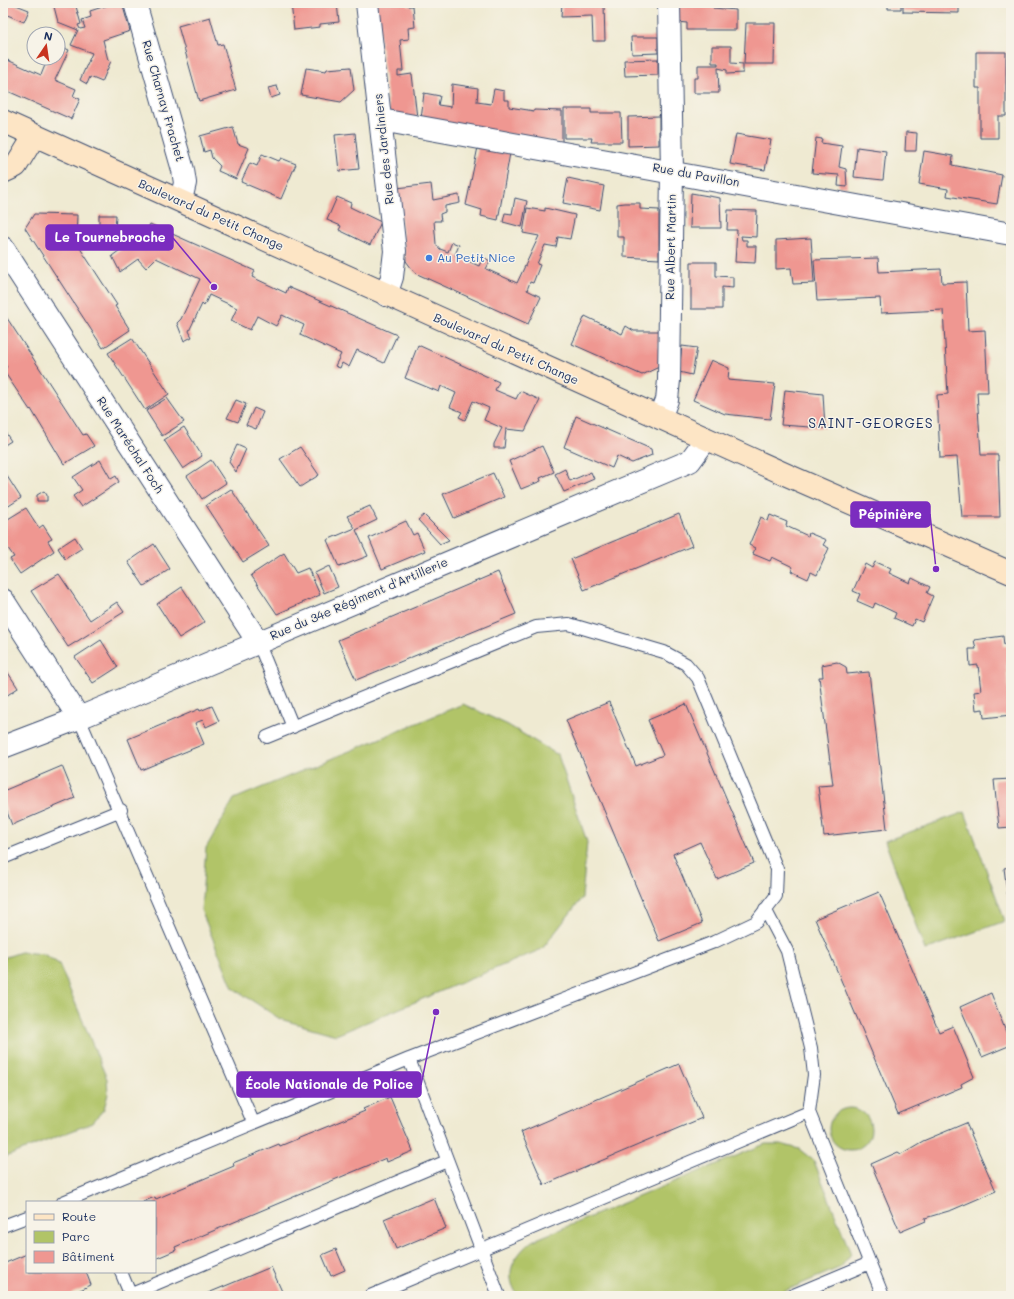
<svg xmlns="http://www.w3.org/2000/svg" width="1014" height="1299" viewBox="0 0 1014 1299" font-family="Mali,sans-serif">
<rect width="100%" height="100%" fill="#f7f3e8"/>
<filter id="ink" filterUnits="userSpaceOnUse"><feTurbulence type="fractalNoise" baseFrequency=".025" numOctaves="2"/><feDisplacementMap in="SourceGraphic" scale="8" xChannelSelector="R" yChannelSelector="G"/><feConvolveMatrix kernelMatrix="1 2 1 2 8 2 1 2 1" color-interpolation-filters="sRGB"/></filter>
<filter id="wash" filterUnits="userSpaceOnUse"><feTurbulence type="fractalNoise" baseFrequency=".012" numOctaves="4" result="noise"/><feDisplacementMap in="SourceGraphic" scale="16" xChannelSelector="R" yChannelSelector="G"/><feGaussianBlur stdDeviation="0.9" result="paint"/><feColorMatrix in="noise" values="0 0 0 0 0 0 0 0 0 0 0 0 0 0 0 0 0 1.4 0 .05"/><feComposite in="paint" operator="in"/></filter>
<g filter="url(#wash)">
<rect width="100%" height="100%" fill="#efead2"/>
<path fill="#b1c467" stroke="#667a62" d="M463,704L508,725L558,755L587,842L582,898L542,949L336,1035L280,1019L233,988L201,910L206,848L234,799Z
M965,812L1005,921L925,950L885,841Z
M21,952L44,954L59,964L107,1079L108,1094L104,1109L92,1123L3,1158V958Z
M829 1129a21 21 0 1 1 42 0a21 21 0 1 1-42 0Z
M765,1144H781L799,1149L814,1161L851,1254L841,1267L773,1296H518C515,1291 511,1284 511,1278C509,1263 522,1249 532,1241Z"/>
<g id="blocks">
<path fill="#ef9791" d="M3,3H11L29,10L24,22L5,14L3,19Z
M53,3H75L81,24L78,25L80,29L85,28L82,20L91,17L90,11L115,3H122L130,31L103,40L108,60L111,61L102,82L90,77L87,84L80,80L92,53L71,45L78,30L58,22Z
M291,3H337L339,22L320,24V27L294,30Z
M376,3H408V6H413L415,27L408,28L409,39L400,40L403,71H398V76L412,74L417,118L389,113Z
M562,3H622V4L604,5L605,41H593L592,16L561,17Z
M676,3H712L713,8L736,10V30H687V23L677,22Z
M888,3H901V9H888Z
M903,3H959V13L903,12Z
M210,17L218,45L223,44L236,90L199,101L178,26Z
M746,23H775L774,64H744Z
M631,37H658V53L632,54Z
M58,45L69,50L55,80L76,89L73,96L80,99L71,119L3,89V58L41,75L48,58H58Z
M712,46H731V63L743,64V73L727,74V70L718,68L719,93H694V78H698V65H718V63H712Z
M976,52H1006V116H998V138H980V88H976Z
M658,59V75L625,76L624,60Z
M351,67L354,90L341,102L301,95L306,68L326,71L327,69Z
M452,84L478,88L477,102L491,104L494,89L504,91V100H509V107L534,111V110L562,111V143L421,119L424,93L440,96L438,105L451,107Z
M277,86L280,95L271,98L268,88Z
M564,109H591V113H621L622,142H591L592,138H564Z
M659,116V145L628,146V117Z
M233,127L238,144L249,148L236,179L218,171L220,166L212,158L210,150L204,152L200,136Z
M906,132L917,133L916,151H905Z
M355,133L359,169L339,171L335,135Z
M736,134L771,140L765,170L730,164Z
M816,138L822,139L821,143L842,146L839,167L846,169L847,187L838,186L839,175L812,173Z
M478,147L510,153L498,220L481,216L482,210L466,205Z
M857,147L886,151L883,180L854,177Z
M924,151L953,156L952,165L1002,175L997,204L947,196L948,189L919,184Z
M262,154L279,161L281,158L296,164L281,199L241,182L250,163L257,166Z
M568,178L604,186L600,210L563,203Z
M431,184L433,200L459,195L460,203L445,206V212L440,214L441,221H434L436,244L440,249L448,252L452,242L459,245L455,255L479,266L483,257L490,261L486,269L517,283L539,236L523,233L527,208L545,211V208L575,215L570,239L558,237L556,247L545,245L537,264L540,265L533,283L530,282L527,290L541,297L528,324L415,273L406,261L397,188Z
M691,193L720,198L721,228H690Z
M337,197L351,203L350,207L381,222L370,245L339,230L341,226L327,220Z
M515,198L527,201L522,227L503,222L505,213L512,214Z
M625,203H640V209L659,210V259L624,257V237H617V204Z
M728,210L757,211L756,237L741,236L742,240H747V246H756L755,263L735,262L737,230H727Z
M34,214L77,215L76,242L117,305L115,306L130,330L103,348L25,228Z
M99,215H116L115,233L99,232Z
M150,224L255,271L252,277L286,293L288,287L397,335L384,363L357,350L349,367L342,363L340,368L335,366L341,354L300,335L304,325L282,315L276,326L257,316L250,330L231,321L237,308L209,295L204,306L202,304L189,331L192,337L184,341L177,323L181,319L200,279L156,258L146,268L138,259L120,272L112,256L147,230Z
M811,238L814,283L793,284L791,268L776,269V240Z
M878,258L879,272L941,269L942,283L966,282L968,331L985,330L988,392H977L981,455H998L1000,517H962L957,457L940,458L937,395L948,394L943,310L881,313L880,298L817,301L814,260Z
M691,262H716V276L733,277V288L722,287V309H691Z
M3,312L83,435L86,434L94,446L64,464L31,409L30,410L3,370L7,367L3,362Z
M585,316L622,334L626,326L634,331H659V367L642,375L572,344Z
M132,338L169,394L145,410L108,353Z
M418,345L499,382L495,390L516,399L520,391L540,400L525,431L506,429L504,448H494V444L502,428L484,420L489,408L473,401L465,420L459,417L462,412L450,407L456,393L441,386L439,392L405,378Z
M682,346L697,348L692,375L679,372Z
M711,360L729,368L728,380L775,384L770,419L725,414L693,400Z
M785,390L823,394L825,428L781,425Z
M167,398L184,422L162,436L146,411Z
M236,400L246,404L238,422L227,418Z
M254,408L263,412L256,429L246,425Z
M576,416L651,449L652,455L632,463L617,456L612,468L564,447Z
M184,427L202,456L183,469L164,440Z
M3,429L11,441L3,446Z
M237,445L246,449L236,472L229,462Z
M542,446L554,472L540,478L541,481L521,489L509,461Z
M300,447L319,475L300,487L280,459Z
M100,460L111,479L116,476L119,482L81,507L73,496L82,490L73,477Z
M211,460L226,483L202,499L187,476Z
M565,469L570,481L591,472L594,479L564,492L555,474Z
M3,470L21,498L4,509L8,514L3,517Z
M493,473L504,497L454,518L443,494Z
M231,489L269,546L243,562L206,505Z
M44,491L47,495V501H37V495Z
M370,506L377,520L356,530L368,556L339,567L327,540L355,528L347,516Z
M26,508L39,528L43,525L52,539L48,541L54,551L20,574L10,559L14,557L3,541V522Z
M679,514L692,546L584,590L571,559Z
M424,515L449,540L440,544L418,520Z
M770,515L787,522L786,526L808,536L809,533L826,540L823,545L829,548L817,575L811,572L808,579L791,571L793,567L772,557L770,561L753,554L755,548L749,545L761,517L768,521Z
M406,521L413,535L417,533L425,551L382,569L369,538Z
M75,537L82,548L65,559L58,548Z
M154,544L170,569L144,586L128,562Z
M284,553L296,573L308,568L320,595L277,614L251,575Z
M875,562L891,569L889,573L910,583L912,578L930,587L927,593L933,596L922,622L915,619L912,626L894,618L896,613L875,603L873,608L857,601L860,594L853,591L865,564L872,568Z
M329,566L338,587L324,593L315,573Z
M498,572L516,614L356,680L338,640Z
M59,574L90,620L117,602L124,612L68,647L31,591Z
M182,587L205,622L179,638L157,604Z
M1003,636L1004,645H1010L1011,651V662H1006L1008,688H1011V715L984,718L983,709L976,710L974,692L981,691L978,665L970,666L969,649H976L974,640Z
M101,640L118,667L93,683L75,657Z
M837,662L846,667L847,674L869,672L887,829L824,836L818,786L833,785L819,677H823L822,665Z
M3,665L18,688L3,698Z
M609,702L636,766L663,755L648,720L686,704L754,863L717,879L700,842L673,854L702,923L659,941L566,720Z
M212,706L219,721L206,727L203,720L195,723L204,744L141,770L128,739L199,709L200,711Z
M62,766L75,798L12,825L3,802V791Z
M1011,779V827L999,828L994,780Z
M1011,867V915H1010L1004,868Z
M879,892L939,1032L953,1026L974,1077L961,1084L962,1087L898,1114L815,919Z
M991,993L1011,1045L982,1057L960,1007Z
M679,1064L702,1118L544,1185L521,1132Z
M390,1097L413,1151L387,1162L386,1158L175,1247L176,1250L155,1259V1202H142L155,1197L156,1199L234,1166L233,1163L279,1144L280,1146L365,1111L363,1109Z
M966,1123L996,1191L952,1210L925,1218L926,1221L900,1232L871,1164L898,1152L901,1154L923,1141Z
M434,1198L446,1228L396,1249L384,1219Z
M336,1249L345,1270L331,1276L322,1255Z
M27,1254V1272H86L91,1285L67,1296H3V1264Z
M271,1267L284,1296H201Z"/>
</g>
</g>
<g filter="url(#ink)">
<use href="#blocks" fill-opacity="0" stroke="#3b4b6f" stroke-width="1"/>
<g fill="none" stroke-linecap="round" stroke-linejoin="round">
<g stroke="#3b4b6f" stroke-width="14">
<path id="lane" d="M258,642L293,727
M79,718L253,1122
M3,858L121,810
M765,909L787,951L811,1048L814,1075L809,1112
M409,1059L499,1296
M63,1202L409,1059L714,942L756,922L776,896L777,869L698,678L686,664L664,652L569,624L536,627L267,737
M3,1226L27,1217
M121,1272L131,1296
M127,1296L447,1161
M370,1296L809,1112L883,1296
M791,1296L870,1263"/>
</g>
<g stroke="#3b4b6f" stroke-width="24">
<path id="street" d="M135,3L183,170L185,183L181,200
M367,3L395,251L392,277L386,295
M381,120L1011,234
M3,248L258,642
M660,418L667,400L669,380L672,171L669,3
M3,600L79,718
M3,747L79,718L690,461L706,439"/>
</g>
<g stroke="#3b4b6f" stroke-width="24">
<path id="secondary" d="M3,121L787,475L1011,573
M3,172L16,166L35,135"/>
</g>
<use href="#lane" stroke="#fff" stroke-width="12"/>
<use href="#street" stroke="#fff" stroke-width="22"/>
<use href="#secondary" stroke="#fde5c5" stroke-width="22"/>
</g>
</g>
<circle fill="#3f7fe0" stroke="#f7f3e8" stroke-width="1.5" cx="429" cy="258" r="4"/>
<g text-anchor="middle" stroke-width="3" stroke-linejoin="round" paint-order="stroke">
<g font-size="12" fill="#1b2f5e" stroke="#f7f3e8">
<text transform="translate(163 101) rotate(74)" y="4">Rue Charnay Frachet</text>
<text transform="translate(384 149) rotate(-96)" y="4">Rue des Jardiniers</text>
<text transform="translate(696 175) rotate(10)" y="4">Rue du Pavillon</text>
<text transform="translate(211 215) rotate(24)" y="4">Boulevard du Petit Change</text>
<text transform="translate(671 247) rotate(-89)" y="4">Rue Albert Martin</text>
<text transform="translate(506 349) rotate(24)" y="4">Boulevard du Petit Change</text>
<text transform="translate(130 445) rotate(57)" y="4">Rue Maréchal Foch</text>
<text transform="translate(359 599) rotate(-23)" y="4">Rue du 34e Régiment d'Artillerie</text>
</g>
<g font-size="12" fill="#366cbe" stroke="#f7f3e8" text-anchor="start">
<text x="437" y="262">Au Petit Nice</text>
</g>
<g font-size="14" letter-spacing="1" fill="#1b2f5e" stroke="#f7f3e8">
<text x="871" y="428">SAINT-GEORGES</text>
</g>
</g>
<path fill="none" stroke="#7b2cbf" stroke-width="1.5" d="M214 287L173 238M936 569L930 514M436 1012L421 1085"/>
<g fill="#7b2cbf" stroke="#f7f3e8" stroke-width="1.5">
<circle cx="214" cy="287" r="4"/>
<circle cx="936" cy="569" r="4"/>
<circle cx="436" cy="1012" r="4"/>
</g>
<g fill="#7b2cbf" stroke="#7b2cbf" stroke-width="1.5">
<rect x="46" y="225" width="127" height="25" rx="4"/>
<rect x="851" y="502" width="79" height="25" rx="4"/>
<rect x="237" y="1072" width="184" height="25" rx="4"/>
</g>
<g font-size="13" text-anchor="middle" font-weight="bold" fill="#fff">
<text x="110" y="242">Le Tournebroche</text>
<text x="890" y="519">Pépinière</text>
<text x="329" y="1089">École Nationale de Police</text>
</g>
<rect width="1014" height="1299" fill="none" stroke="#f7f3e8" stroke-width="16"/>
<rect x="26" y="1201" width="130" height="72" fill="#f7f3e8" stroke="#9fa5b1"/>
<rect x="34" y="1214" width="20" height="6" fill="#fde5c5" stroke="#9fa5b1"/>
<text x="62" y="1221" font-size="12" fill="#1b2f5e">Route</text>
<rect x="34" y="1231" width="20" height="12" fill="#b1c467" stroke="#9fa5b1"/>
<text x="62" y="1241" font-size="12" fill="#1b2f5e">Parc</text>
<rect x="34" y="1251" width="20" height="12" fill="#ef9791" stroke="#9fa5b1"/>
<text x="62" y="1261" font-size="12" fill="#1b2f5e">Bâtiment</text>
<g transform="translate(46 46) rotate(13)"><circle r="19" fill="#f7f3e8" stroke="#9fa5b1"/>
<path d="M0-3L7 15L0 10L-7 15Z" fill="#c8321e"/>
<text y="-6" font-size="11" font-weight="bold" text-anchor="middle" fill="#1b2f5e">N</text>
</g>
</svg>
